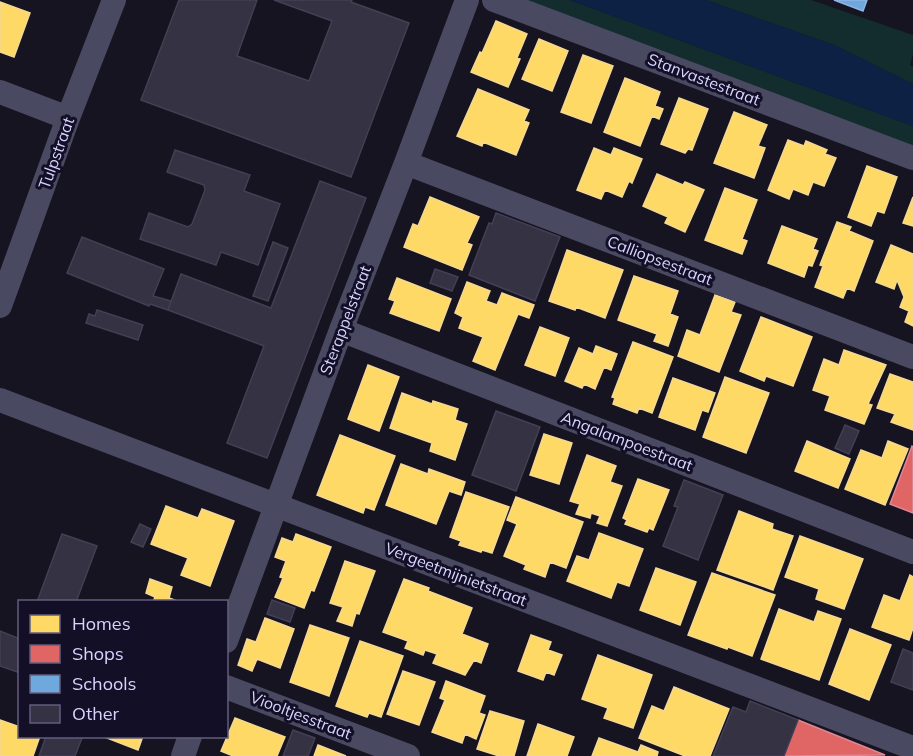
<svg xmlns="http://www.w3.org/2000/svg" width="913" height="756" viewBox="0 0 913 756" font-family="Mulish,sans-serif">
<rect width="100%" height="100%" fill="#161421"/>
<path fill="#132c2d" d="M520,0H570L913,126V148Z
M706,0H811L913,35V54L910,65L913,67V84L834,45Z"/>
<path fill="#0d2144" d="M570,0H706L834,45L913,84V126Z"/>
<path fill="#ffd966" stroke="#f4d894" stroke-width="1.5" d="M0,2L30,13L14,57L0,52Z
M496,21L527,34L517,58L520,59L508,87L471,72L480,52L482,53Z
M539,39L568,51L552,91L522,79Z
M583,55L613,66L591,123L561,112Z
M625,78L660,92L655,106L663,109L659,119L652,116L640,146L604,132Z
M478,89L529,110L524,121L529,123L516,155L483,142L482,146L457,136Z
M679,98L708,109L692,150L688,149L685,153L661,144Z
M734,112L767,125L758,146L765,148L754,178L714,163Z
M788,140L804,146L806,141L827,150L825,154L836,158L824,186L813,182L808,195L793,189L789,199L768,190Z
M594,148L611,155L614,148L642,159L632,183L629,181L622,197L605,190L601,199L577,190Z
M867,166L897,177L884,213L877,211L871,226L848,217Z
M657,174L683,185L685,182L704,190L685,232L665,223L668,217L643,206Z
M725,188L757,200L742,239L747,241L742,254L705,240Z
M430,197L479,217L467,243L472,245L462,270L404,247L413,224L418,226Z
M913,197V226L903,223Z
M837,222L851,227L849,231L873,241L854,291L847,288L843,298L815,287L823,266L820,265Z
M782,226L817,239L813,249L818,251L812,266L808,265L804,277L768,263Z
M891,245L913,254V326L905,322L909,311L900,307L904,297L897,280L894,289L876,282Z
M567,250L623,270L605,318L576,307L575,310L549,301Z
M634,276L678,291L670,314L678,317L668,346L654,341L657,334L618,320Z
M397,278L451,299L439,331L390,313L395,301L389,299Z
M467,282L490,291L486,301L497,305L502,293L534,305L529,318L518,314L495,370L473,361L483,337L459,328L463,317L455,313Z
M715,295L735,302L731,312L741,315L719,372L678,356L687,330L700,335Z
M761,317L812,337L793,386L766,376L764,381L740,371Z
M540,327L569,338L555,376L525,365Z
M633,342L673,357L652,413L639,408L637,413L613,404L615,398L612,397Z
M596,346L617,354L611,370L604,367L595,389L584,384L582,388L565,381L579,348L593,354Z
M844,350L886,365L868,404L872,405L864,424L825,410L830,396L813,390L824,359L839,365Z
M368,365L399,377L379,431L348,419Z
M890,374L913,382V430L891,422L895,414L877,408Z
M725,377L769,393L746,453L703,437Z
M673,378L715,393L708,412L702,410L695,430L659,417Z
M402,393L432,404L433,401L458,409L455,420L467,424L455,460L430,451L432,443L390,428Z
M544,434L572,443L559,484L530,475Z
M340,435L395,456L374,510L365,507L363,513L317,495Z
M807,441L850,459L838,488L795,471Z
M888,441L908,449L885,505L845,489L861,450L882,458Z
M587,455L616,466L610,482L622,486L607,526L597,523L600,516L591,513L590,518L576,514L580,504L570,501Z
M401,464L428,474L429,469L465,482L461,495L449,491L436,524L386,505Z
M638,479L669,490L653,530L649,528L647,532L625,524L627,520L623,518Z
M466,492L509,507L492,553L482,550L481,552L459,545L461,541L450,537Z
M516,497L583,522L566,568L550,562L545,577L524,569L526,565L504,556L517,524L507,520Z
M166,506L198,518L202,509L234,521L210,586L181,575L188,558L151,544Z
M739,511L773,524L772,529L793,536L773,590L717,570Z
M599,533L643,549L629,586L617,582L611,598L567,581L577,556L589,560Z
M296,534L331,547L314,591L311,590L304,608L275,597L283,578L280,577L286,561L275,557L282,538L293,542Z
M800,536L863,559L844,609L816,599L819,589L785,577Z
M345,561L375,571L359,614L356,613L352,626L337,621L343,607L330,603Z
M656,568L696,582L680,625L640,610Z
M712,573L775,595L752,656L728,647L727,649L688,635Z
M910,575L913,577V628L909,640L872,627L884,595L900,601Z
M150,579L172,587L169,598L180,602H153L155,597L146,593Z
M404,579L429,588L428,591L472,608L462,634L488,644L481,663L474,660L465,675L433,663L437,654L425,650L423,655L405,648L408,641L383,632Z
M779,609L814,622L818,611L841,619L819,680L761,659Z
M265,618L294,629L280,668L257,659L252,671L238,665L247,639L256,642Z
M310,625L349,638L329,696L290,682Z
M850,629L891,645L869,700L829,684Z
M531,635L551,642L548,650L562,655L554,675L546,672L543,680L518,671Z
M360,641L403,656L381,717L369,713L367,717L336,706Z
M598,655L652,675L633,728L604,718L608,708L582,699Z
M403,671L435,682L419,725L387,714Z
M446,681L485,696L479,713L485,715L476,739L465,734L462,743L432,732L445,700L440,698Z
M674,687L729,709L710,756H685L639,738L652,706L664,711Z
M490,711L524,721L514,756H499L477,749Z
M235,718L285,737L277,756H233L221,751Z
M0,720L20,727V736H40L33,756H0Z
M538,724L574,737L567,756H527Z
M102,736H143L138,750Z
M599,738L638,752L641,745L658,752L657,756H592Z
M318,745L346,756H314Z"/>
<path fill="#e06666" stroke="#de8794" stroke-width="1.5" d="M912,446L913,447V513L890,504Z
M798,720L885,755L784,756Z"/>
<path fill="#6fa8dc" stroke="#8fb5e6" stroke-width="1.5" d="M834,0H867L863,11Z"/>
<path fill="#343243" stroke="#433f54" stroke-width="1.5" d="M179,0H257L237,56L309,81L332,21L274,0H352L351,2L409,23L351,177L141,100Z
M175,150L250,175L244,191L280,204L258,265L221,252L216,265L140,239L149,213L188,227L192,224L205,190L204,185L167,172Z
M320,181L366,198L267,458L227,443L264,346L168,310L181,274L271,308Z
M496,213L560,237L535,301L469,275L489,223L492,224Z
M82,237L164,269L153,296L171,301L168,310L150,304L149,306L67,273Z
M273,242L288,248L268,301L253,296Z
M435,269L458,277L452,291L430,283Z
M97,310L143,325L138,340L86,323L89,314L95,316Z
M496,411L540,427L516,491L472,475Z
M845,425L859,431L849,454L835,448Z
M684,480L723,495L698,560L663,546L678,507L674,506Z
M140,524L151,529L143,547L131,542Z
M62,534L97,546L76,602H37Z
M272,600L295,608L290,622L267,614Z
M0,631L20,639V673L0,666Z
M903,649L913,653V690L891,682Z
M750,701L798,720L784,756H713L733,707L746,712Z
M293,730L315,738L308,756H283Z
M46,736H79L82,738L75,756H39Z"/>
<g fill="none" stroke-linecap="round" stroke-linejoin="round">
<path stroke="#4a4962" stroke-width="24" d="M494,0L913,158
M0,92L68,118
M406,163L913,357
M0,306L68,118L114,0
M341,330L913,552
M0,400L913,748
M226,641L341,330L406,163L467,0
M226,687L408,756
M183,756L190,736"/>
</g>
<g text-anchor="middle" stroke-width="6" stroke-linejoin="round" paint-order="stroke">
<g font-size="16" fill="#d9d4ff" stroke="#130f26">
<text transform="translate(704 79) rotate(21)" y="6">Stanvastestraat</text>
<text transform="translate(56 153) rotate(-70)" y="6">Tulpstraat</text>
<text transform="translate(660 260) rotate(21)" y="6">Calliopsestraat</text>
<text transform="translate(345 320) rotate(-69)" y="6">Sterappelstraat</text>
<text transform="translate(627 441) rotate(21)" y="6">Angalampoestraat</text>
<text transform="translate(456 574) rotate(21)" y="6">Vergeetmijnietstraat</text>
<text transform="translate(301 715) rotate(21)" y="6">Viooltjesstraat</text>
</g>
</g>
<rect x="18" y="600" width="210" height="138" fill="#130f26" stroke="#625e7d" stroke-width="1.5"/>
<rect x="30" y="615" width="30" height="18" fill="#ffd966" stroke="#625e7d" stroke-width="1.5"/>
<text x="72" y="630" font-size="18" fill="#d9d4ff">Homes</text>
<rect x="30" y="645" width="30" height="18" fill="#e06666" stroke="#625e7d" stroke-width="1.5"/>
<text x="72" y="660" font-size="18" fill="#d9d4ff">Shops</text>
<rect x="30" y="675" width="30" height="18" fill="#6fa8dc" stroke="#625e7d" stroke-width="1.5"/>
<text x="72" y="690" font-size="18" fill="#d9d4ff">Schools</text>
<rect x="30" y="705" width="30" height="18" fill="#343243" stroke="#625e7d" stroke-width="1.5"/>
<text x="72" y="720" font-size="18" fill="#d9d4ff">Other</text>
</svg>
